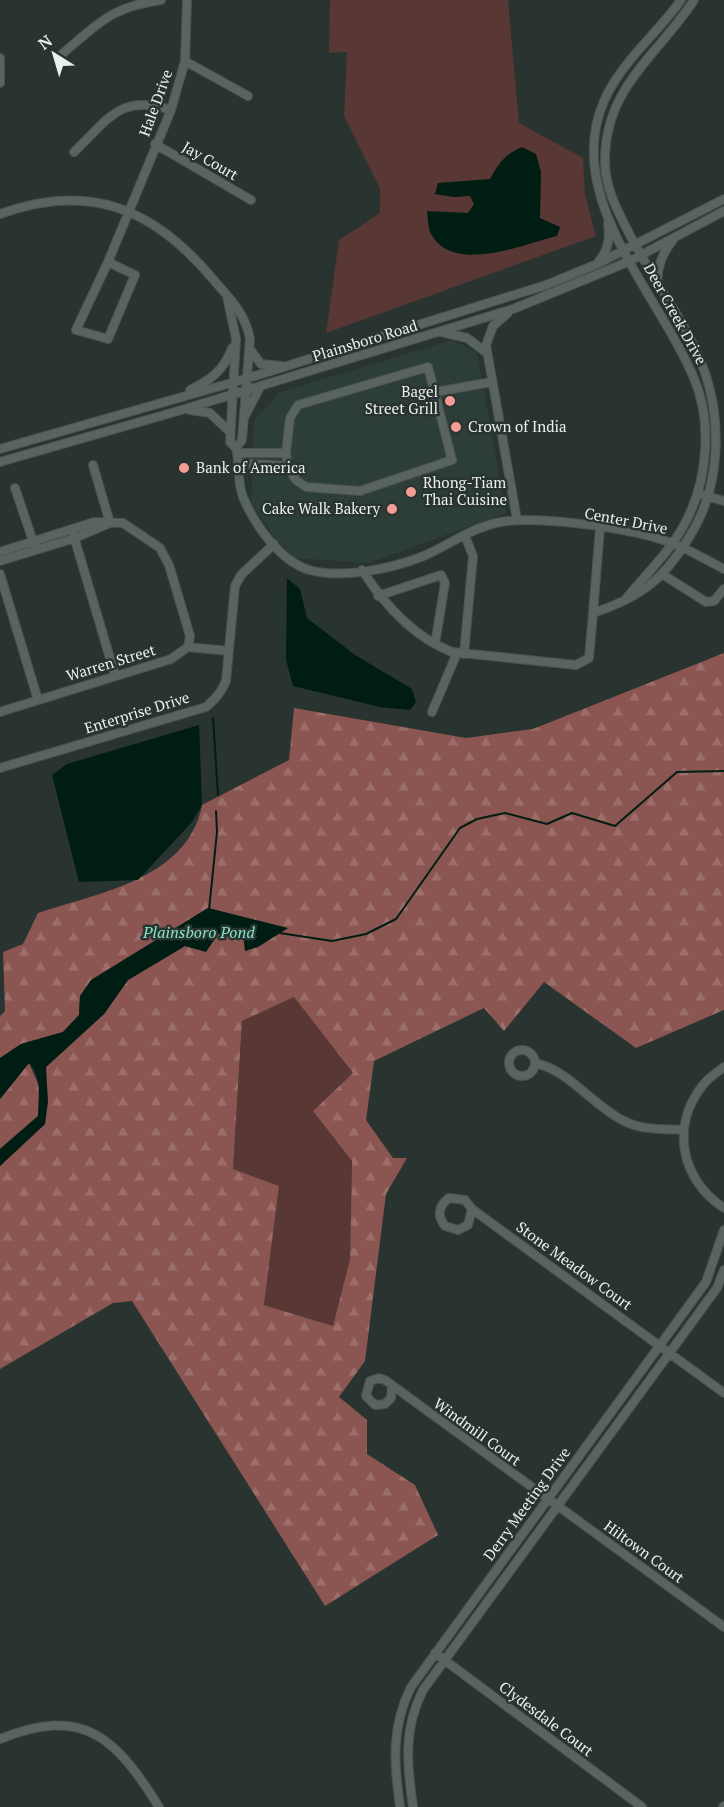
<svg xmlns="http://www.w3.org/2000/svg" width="724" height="1807" viewBox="0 0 724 1807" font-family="'PT Serif',serif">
<defs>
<pattern id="forest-firs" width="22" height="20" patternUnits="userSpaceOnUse" patternTransform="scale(1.5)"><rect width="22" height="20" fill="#8b5551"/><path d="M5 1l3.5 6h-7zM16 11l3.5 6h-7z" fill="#9c6e6a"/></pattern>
</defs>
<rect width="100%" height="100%" fill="#29332f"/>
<path fill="#2d3e38" d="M453,340L477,353L506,513L369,563L295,558L276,540L251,503L254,420L280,392Z"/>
<path fill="#583734" d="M330,0H508L519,123L583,158L585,195L596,236L326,333L339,240L380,213V189L344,116L347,52L329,53Z
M294,997L353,1073L314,1111L352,1161L350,1259L333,1326L264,1305L279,1186L233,1169L242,1021Z"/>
<path fill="url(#forest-firs)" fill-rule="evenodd" d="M724,653V1010L636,1048L544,982L504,1031L484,1008L374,1061L366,1120L393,1158H407L386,1194L365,1361L339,1397L367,1420V1454L415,1485L438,1535L325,1606L132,1301L113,1303L0,1369V1166L45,1124L46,1067L104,1014L128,980L185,946L206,951L218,934L243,935L246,951L287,929L208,908L92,980L80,996L79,1015L63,1032L21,1044L0,1058V1016L5,1011L3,952L23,944L38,913C98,893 188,879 202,805L289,760L294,708L466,738L533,729ZM294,997L353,1073L313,1111L352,1161L350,1259L333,1326L264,1305L279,1186L233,1169L242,1021Z
M29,1063L39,1086L38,1116L0,1149V1099Z"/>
<path fill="#001d14" d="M522,147L536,154L541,172L540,218L560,227L557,236C523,244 454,275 431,234C428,228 428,218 427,211L468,213L474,204L470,196L454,197L435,194L438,183L490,179C498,164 505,154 522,147Z
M287,578L300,589L307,618L355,655L412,689L416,702L410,710L380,707L293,686L286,660Z
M199,725L202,805L192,822L138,880L79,882L52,775L67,764Z
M208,908L288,928L258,947L245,951L243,935L218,934L206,952L185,946L128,980L104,1014L46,1067L48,1102L45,1124L0,1166V1149L38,1116C39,1098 42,1077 29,1063L0,1099V1058L21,1044L63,1032L79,1015L80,996L91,980Z"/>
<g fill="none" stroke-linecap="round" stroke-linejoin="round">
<path stroke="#001d14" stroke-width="2" d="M213,718L218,795
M209,910L217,832L216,811
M280,933L332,941L366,934L396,919L460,828L477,819L505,813L547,824L572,813L615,826L677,772L724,771"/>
<g stroke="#4a524f" stroke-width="10">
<path id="minor" d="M62,54C99,23 111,7 161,0
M0,58V83
M185,61L248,96
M155,144L251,200
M74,152C108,120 120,93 171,110
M0,214C89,182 153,208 212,278C229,298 245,312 250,339L242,440L236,448
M599,261C609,249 610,237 608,223
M108,262L171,110L185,61L187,0
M108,262L135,275L108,339L76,330Z
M657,283C658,265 662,254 673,240
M227,296L236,339L230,442L236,448C240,464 237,482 243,497C254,524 280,561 309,570C342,579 390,569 421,557C446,547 469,529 496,523C532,514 626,528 663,540C684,546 704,559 724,569
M508,313L493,326L486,345L517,520
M445,333L467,338L487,353
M249,348L261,364L281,366
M428,367L452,460L360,491L306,487L296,480L288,468L286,453L290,418L298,405Z
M190,390C211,380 224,370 232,348
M435,392L492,382
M190,410L210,413L230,432
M245,416L260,387
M0,449L245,379L546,285L597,264L724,199
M237,453H286
M0,462L178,411L513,309L630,261L724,211
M238,463L288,466
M93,465L110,523
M15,488L35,547
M703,495L724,501
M72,530L115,675
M0,552L94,522L123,523L160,548L169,565L190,636L188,647
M0,561L75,538L110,523
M362,570C384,604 413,637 452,652L576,665L589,658L593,613C645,596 667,576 694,529C720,483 722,420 704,370C689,327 654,281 632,239C619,214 604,188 605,158C606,86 659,54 694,0
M0,574L38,700
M662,574L706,602L714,601L724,589
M378,596L441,575L445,583L435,644
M625,600C645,575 669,553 684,525C708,482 713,421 693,376C658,293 562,197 604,101C621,62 657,34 681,0
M593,613L600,528
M464,654L473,556L465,536
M0,712L171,659L188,647L229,651
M432,712L457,653
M0,768L206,707C215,699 221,693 226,681L235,586L241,575L274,544
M509 1063a13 13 0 1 1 26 0a13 13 0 1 1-26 0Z
M535,1063C569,1070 593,1106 624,1121C641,1130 663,1129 683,1130
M724,1067C717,1072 708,1078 703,1085C670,1126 681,1180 724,1208
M472,1209L468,1225L458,1230L445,1226C437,1216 438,1206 449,1198L465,1200L472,1209L724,1393
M392,1387L391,1398L385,1404L375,1405L366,1396L370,1381L379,1378L385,1380L724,1627
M435,1653L642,1807
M0,1739C84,1705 116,1738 159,1807
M400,1807C394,1764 391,1727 411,1687L706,1282L724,1230
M413,1807C407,1765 403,1729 423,1690L717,1288L724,1270
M723,1807L724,1806"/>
</g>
<use href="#minor" stroke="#59635f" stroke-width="8"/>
</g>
<g fill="#f59c95" stroke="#29332f" stroke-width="2">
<circle cx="450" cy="401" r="6"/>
<circle cx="456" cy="427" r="6"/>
<circle cx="184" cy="468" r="6"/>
<circle cx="411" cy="492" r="6"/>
<circle cx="392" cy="509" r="6"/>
</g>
<g text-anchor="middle" stroke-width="5" stroke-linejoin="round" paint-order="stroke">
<g font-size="15" fill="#eaf0ed" stroke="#29332f">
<text transform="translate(156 103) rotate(-70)" y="5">Hale Drive</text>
<text transform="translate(210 161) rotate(30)" y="5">Jay Court</text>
<text transform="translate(675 314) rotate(61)" y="5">Deer Creek Drive</text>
<text transform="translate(365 341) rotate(-17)" y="5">Plainsboro Road</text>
<text transform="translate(626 521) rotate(11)" y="5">Center Drive</text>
<text transform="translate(111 663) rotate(-17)" y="5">Warren Street</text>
<text transform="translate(137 713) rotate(-17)" y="5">Enterprise Drive</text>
<text transform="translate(574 1266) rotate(36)" y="5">Stone Meadow Court</text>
<text transform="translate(477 1432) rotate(36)" y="5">Windmill Court</text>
<text transform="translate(527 1504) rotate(-54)" y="5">Derry Meeting Drive</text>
<text transform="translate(644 1552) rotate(36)" y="5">Hiltown Court</text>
<text transform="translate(546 1719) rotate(37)" y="5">Clydesdale Court</text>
</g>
<g font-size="15" fill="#eaf0ed" stroke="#29332f" text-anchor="start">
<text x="438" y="397" text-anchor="end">Bagel<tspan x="438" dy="17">Street Grill</tspan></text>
<text x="468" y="432">Crown of India</text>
<text x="196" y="473">Bank of America</text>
<text x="423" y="488">Rhong-Tiam<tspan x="423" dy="17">Thai Cuisine</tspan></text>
<text x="380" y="514" text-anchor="end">Cake Walk Bakery</text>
</g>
<g font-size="16" font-style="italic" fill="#80e2c5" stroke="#29332f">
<text x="199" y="938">Plainsboro Pond</text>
</g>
</g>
<g transform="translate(54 54) rotate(323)" stroke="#29332f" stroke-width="4.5" paint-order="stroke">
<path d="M0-4.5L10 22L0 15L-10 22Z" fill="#eaf0ed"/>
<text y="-9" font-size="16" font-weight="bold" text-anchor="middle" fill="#eaf0ed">N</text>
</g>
</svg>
